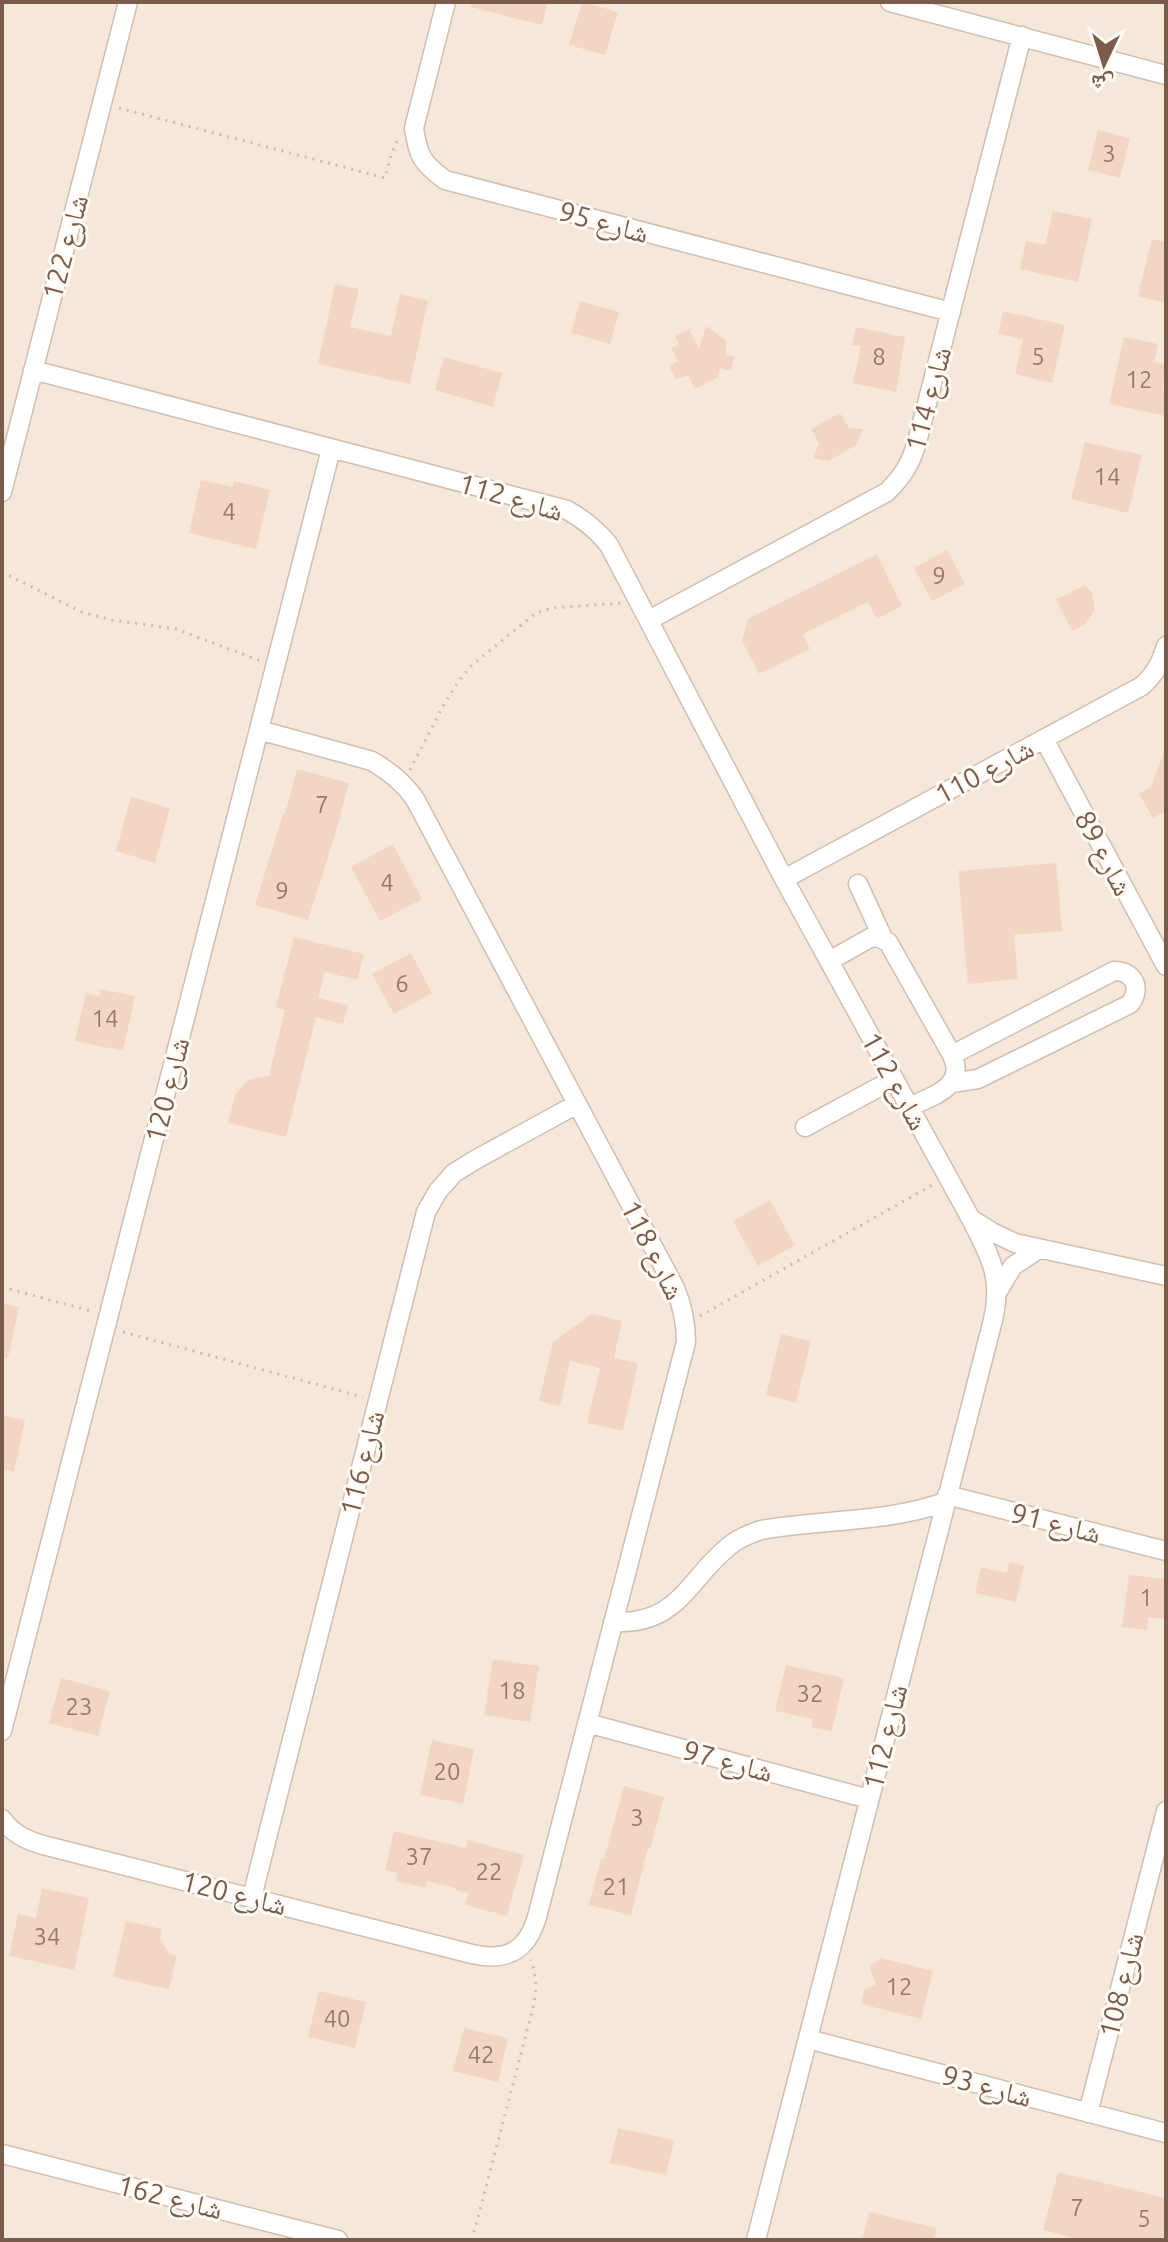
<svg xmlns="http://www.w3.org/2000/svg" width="1168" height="2242" viewBox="0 0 1168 2242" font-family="Ubuntu,'Noto Naskh Arabic',sans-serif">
<rect width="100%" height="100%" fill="#fdf6ec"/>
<path fill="#f5e8da" d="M2,2H1166V2240H2Z"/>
<path fill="#f3d5c3" d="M471,2H548L542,25L471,7Z
M582,2L618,12L605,55L569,45Z
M1098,130L1130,138L1120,178L1088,170Z
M1053,211L1092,219L1078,282L1020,269L1026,241L1045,245Z
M1152,239L1166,242V303L1138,296Z
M335,284L359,289L350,327L391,336L400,294L428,300L410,384L318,364Z
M580,301L619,312L610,344L571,333Z
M1003,311L1065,325L1052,383L1015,374L1023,339L998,334Z
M706,326L727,341L725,355L734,356L731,371L720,368L718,377L695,389L688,376L676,379L669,366L678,361L671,348L679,344L675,336L689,329L699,349Z
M856,327L905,337L896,392L853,383L861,346L852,345Z
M1124,337L1158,344L1154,362L1166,364L1162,391L1166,392V416L1109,404Z
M444,357L502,373L493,407L435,390Z
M840,413L849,428L863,429L856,445L829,461L813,458L819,444L811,429Z
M1085,442L1142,455L1128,513L1071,499Z
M201,480L232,487L234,481L270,490L256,549L189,533Z
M947,550L965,584L932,601L914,568Z
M877,554L902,606L877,619L868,602L803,634L810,649L759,674L742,641L748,619Z
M1085,585L1092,592L1095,610L1085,624L1072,631L1056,600Z
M1164,751H1166V811L1153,818L1139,794L1151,787Z
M297,769L349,783L335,835L308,920L255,905L283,814H285Z
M131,797L170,808L155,863L116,851Z
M393,844L422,899L380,921L351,867Z
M1056,863L1062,931L1014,935L1018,979L968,984L958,871Z
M294,937L364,954L357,980L325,972L318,998L348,1005L343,1024L316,1017L286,1137L228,1123L235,1095L248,1080L269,1076L285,1010L276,1007Z
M411,953L432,993L394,1014L372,974Z
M100,989L135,996L123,1051L75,1041L86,993L99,996Z
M770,1200L795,1245L758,1266L733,1221Z
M2,1303L19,1307L8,1358H2Z
M592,1314L622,1321L614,1358L638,1363L623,1431L587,1423L600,1368L570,1361L560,1406L539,1401L553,1342Z
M781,1334L811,1341L796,1403L766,1395Z
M2,1415L25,1420L14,1472L2,1469Z
M1009,1562L1024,1566L1016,1602L975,1593L981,1567L1007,1573Z
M1129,1575L1166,1579V1619L1148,1617L1147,1630L1122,1627Z
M493,1659L539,1666L530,1722L484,1715Z
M786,1665L844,1678L832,1731L811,1727L813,1719L775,1711Z
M61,1678L110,1691L98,1736L49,1723Z
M432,1740L474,1749L463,1804L420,1795Z
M624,1786L664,1797L650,1849L648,1848L631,1915L589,1905L601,1858L604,1859Z
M394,1831L466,1848L468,1840L524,1855L507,1916L465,1905L468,1893L455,1890L456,1888L427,1881L425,1888L396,1881L398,1873L385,1870Z
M42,1888L89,1898L74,1970L9,1956L18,1914L36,1918Z
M126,1921L162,1929L160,1939L170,1954L177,1955L169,1989L113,1977Z
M881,1958L933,1971L921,2019L861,2004L864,1990L876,1984L869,1966Z
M319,1991L366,2002L355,2048L308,2037Z
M464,2028L508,2038L498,2082L453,2071Z
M618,2128L674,2140L666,2175L610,2163Z
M1058,2172L1166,2198V2240H1081L1043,2230Z
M869,2212L937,2228L934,2240H862Z"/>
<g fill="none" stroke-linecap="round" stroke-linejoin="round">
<g stroke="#d1beb0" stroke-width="21">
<path id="minor" d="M446,2L414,128C418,156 422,163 445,180L951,312
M890,2L1166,75
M33,370L567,510C585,520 597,530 609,545L784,879L971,1219C990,1256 1003,1278 993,1320L756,2240
M2,492L128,2
M649,620L887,492C903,476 911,463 917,442L1022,36
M1044,739L1166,966
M784,879L1142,686C1155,674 1161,663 1166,646
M858,884L883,938
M829,961L870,938L877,937L888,942L952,1055C967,1087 932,1096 909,1107
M952,1083L978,1079L1130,1004C1142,988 1134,971 1114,971L952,1055
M805,1127L894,1079
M971,1219L992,1232L1015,1243L1166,1276
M998,1291L1013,1266L1039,1249
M947,1495L1166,1551
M613,1622C678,1625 686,1582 728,1547C737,1539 749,1534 761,1530C822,1519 886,1523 945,1502
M587,1723L869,1799
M2,1731L331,449
M2,1819C13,1834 26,1840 43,1845L472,1954C507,1962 527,1951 537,1917L686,1342C686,1322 683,1307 675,1288L415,799C403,782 390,772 372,761L259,730
M252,1897L426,1212L438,1191L454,1173L475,1160L577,1104
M808,2039L1166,2133
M1088,2113L1166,1811
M2,2154L338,2240"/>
</g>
<path stroke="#d9b8a5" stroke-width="3" stroke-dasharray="2 6" stroke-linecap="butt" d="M119,108L385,178L391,155L398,139
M2,572L82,612L112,620L176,629L261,661
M410,770L443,706L458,682L472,665L536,613L551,608L622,603
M2,1287L91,1311
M700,1316L934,1184
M123,1332L363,1397
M472,2240L534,2004C537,1988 536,1975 531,1960"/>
<use href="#minor" stroke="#fff" stroke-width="18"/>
</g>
<g text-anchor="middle" stroke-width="6" stroke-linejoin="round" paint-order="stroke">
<g font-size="24" fill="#987a6a">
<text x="1109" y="162">3</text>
<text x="879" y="365">8</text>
<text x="1038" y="365">5</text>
<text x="1139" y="388">12</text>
<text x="1107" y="485">14</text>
<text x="229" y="520">4</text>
<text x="939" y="584">9</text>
<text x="322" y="813">7</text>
<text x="387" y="891">4</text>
<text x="282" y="899">9</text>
<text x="402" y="992">6</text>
<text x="105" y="1027">14</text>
<text x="1146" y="1606">1</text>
<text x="512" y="1699">18</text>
<text x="810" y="1702">32</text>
<text x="79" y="1715">23</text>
<text x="447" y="1780">20</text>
<text x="637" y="1826">3</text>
<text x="419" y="1865">37</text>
<text x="489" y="1880">22</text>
<text x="616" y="1895">21</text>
<text x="47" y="1945">34</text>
<text x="899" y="1995">12</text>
<text x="337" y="2027">40</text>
<text x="481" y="2063">42</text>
<text x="1077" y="2216">7</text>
<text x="1144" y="2227">5</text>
</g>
<g font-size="28" fill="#7a5c4d" stroke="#fffaf3">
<text transform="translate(604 222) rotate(15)" y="10">شارع 95</text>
<text transform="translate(65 247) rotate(-75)" y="10">شارع 122</text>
<text transform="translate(928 399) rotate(-75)" y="10">شارع 114</text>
<text transform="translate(511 497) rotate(16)" y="10">شارع 112</text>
<text transform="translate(984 771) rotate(-28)" y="10">شارع 110</text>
<text transform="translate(1104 853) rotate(62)" y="10">شارع 89</text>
<text transform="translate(895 1081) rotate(61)" y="10">شارع 112</text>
<text transform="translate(167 1090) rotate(-76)" y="10">شارع 120</text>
<text transform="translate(653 1250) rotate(63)" y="10">شارع 118</text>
<text transform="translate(362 1463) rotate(-76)" y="10">شارع 116</text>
<text transform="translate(1056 1523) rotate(14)" y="10">شارع 91</text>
<text transform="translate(885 1737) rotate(-76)" y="10">شارع 112</text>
<text transform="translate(728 1761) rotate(15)" y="10">شارع 97</text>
<text transform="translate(234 1893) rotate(14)" y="10">شارع 120</text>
<text transform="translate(1121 1985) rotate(-76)" y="10">شارع 108</text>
<text transform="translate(987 2086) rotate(15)" y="10">شارع 93</text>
<text transform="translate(170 2197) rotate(14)" y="10">شارع 162</text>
</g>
</g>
<rect width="1168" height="2242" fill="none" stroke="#7a5c4d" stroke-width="8"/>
<g transform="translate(1104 64) rotate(184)" stroke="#fffaf3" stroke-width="6" paint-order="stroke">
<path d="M0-6L14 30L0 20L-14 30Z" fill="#7a5c4d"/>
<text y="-12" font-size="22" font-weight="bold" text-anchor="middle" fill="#7a5c4d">ش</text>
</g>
</svg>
